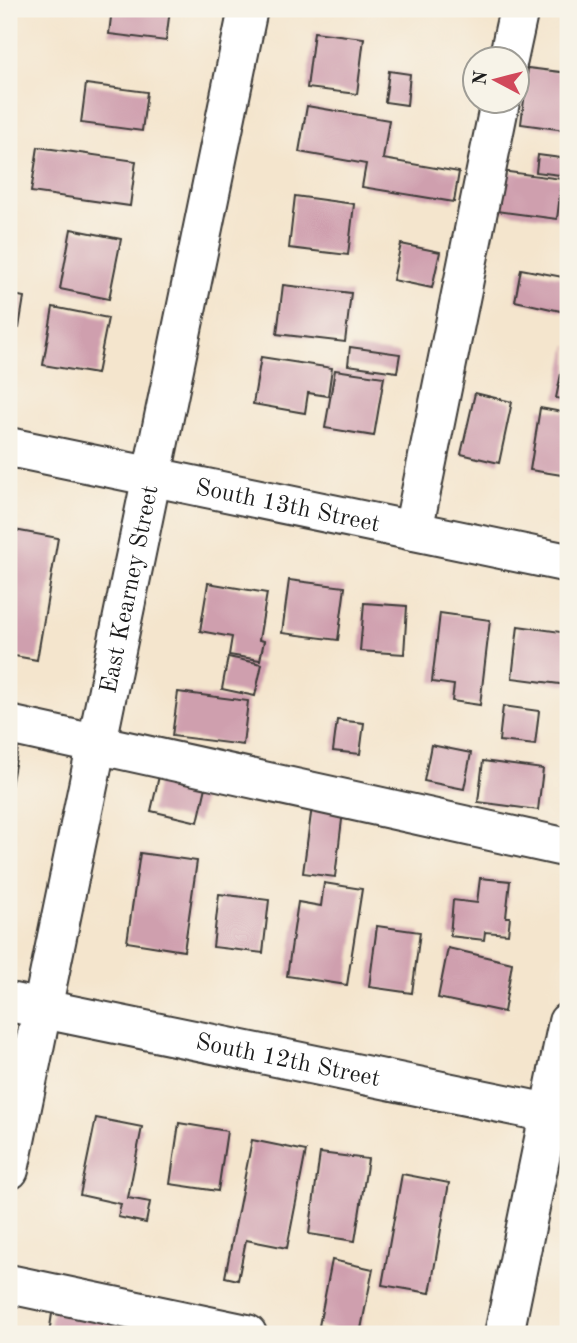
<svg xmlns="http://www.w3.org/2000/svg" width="577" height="1343" viewBox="0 0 577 1343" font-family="'Old Standard TT',serif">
<rect width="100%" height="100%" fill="#f7f3e8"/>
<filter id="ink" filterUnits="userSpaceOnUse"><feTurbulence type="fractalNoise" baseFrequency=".0143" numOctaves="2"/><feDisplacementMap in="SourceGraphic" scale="14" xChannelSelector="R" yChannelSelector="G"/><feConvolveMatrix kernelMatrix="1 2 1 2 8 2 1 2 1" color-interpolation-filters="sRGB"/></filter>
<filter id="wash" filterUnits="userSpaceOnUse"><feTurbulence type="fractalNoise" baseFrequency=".00686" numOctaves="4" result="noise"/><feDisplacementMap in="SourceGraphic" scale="28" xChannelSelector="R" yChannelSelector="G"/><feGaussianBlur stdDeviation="1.57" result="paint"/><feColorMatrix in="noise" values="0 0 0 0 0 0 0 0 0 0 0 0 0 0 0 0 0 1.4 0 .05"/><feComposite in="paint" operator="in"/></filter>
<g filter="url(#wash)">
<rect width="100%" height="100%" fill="#f4e5cd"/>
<g id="blocks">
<path fill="#cf9fae" d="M112,9H170L166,41L109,34Z
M314,32L364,38L357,94L307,88Z
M528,68L568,73L565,130L521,124Z
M389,71L410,74L407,105L385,102Z
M86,84L147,92L142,131L81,123Z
M307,106L389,120L383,159L459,172L454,202L362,187L366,164L299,152Z
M38,147L136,161L130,206L31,192Z
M538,155L568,159V176L536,172Z
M501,171L562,179L557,219L496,211Z
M295,196L354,204L348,255L289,248Z
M71,229L121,239L109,299L60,289Z
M401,244L440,252L432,288L393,280Z
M521,269L568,278V307L566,306L565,312L515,301Z
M283,285L351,293L345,342L277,334Z
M9,294L24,297L19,328L9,327Z
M53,307L108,318L97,374L43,365Z
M567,345H568V400L556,398Z
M350,347L400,354L397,372L348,365Z
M261,357L332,368L328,396L308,393L305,413L253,404Z
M335,370L384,377L374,436L325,428Z
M475,393L512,402L499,463L461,454Z
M540,408L568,413V476L530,470Z
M9,529L58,538L37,660L9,655Z
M289,580L345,587L338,640L282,633Z
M208,583L267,593L259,640L264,641L260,660L229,655L232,637L200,631Z
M364,603L407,606L404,654L360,651Z
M440,613L490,620L480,705L452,701L454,685L432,682Z
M518,626L568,633V685L512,678Z
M228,657L262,664L255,696L222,689Z
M178,692L248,701L243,745L172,736Z
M503,706L539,711L535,745L499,741Z
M337,720L364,723L360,754L333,751Z
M9,735L20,737L10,792H9Z
M431,745L471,753L464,789L424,781Z
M483,761L543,769L538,810L478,802Z
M162,763L209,774L198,822L151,811Z
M313,799L344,803L335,877L303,873Z
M140,853L197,861L184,951L127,942Z
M480,878L510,881L506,917H510L508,934L485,932L484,940L450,936L453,900L477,903Z
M324,883L362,889L347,985L287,976L298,902L321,906Z
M219,894L269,900L263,953L213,947Z
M377,926L420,932L412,993L369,987Z
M448,948L512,963L504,1012L438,998Z
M96,1118L142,1127L128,1198L150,1202L146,1223L118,1217L121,1204L80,1195Z
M179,1123L227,1131L218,1191L170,1184Z
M252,1140L306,1151L287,1248L246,1240L238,1280L225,1277Z
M320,1153L368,1159L355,1241L309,1234Z
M402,1174L449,1183L430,1293L382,1285Z
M332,1260L373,1269L360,1334L319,1326Z
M54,1300L140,1313L137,1334H49Z"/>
</g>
</g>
<g filter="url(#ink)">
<use href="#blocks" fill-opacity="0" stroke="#3c3a37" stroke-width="2"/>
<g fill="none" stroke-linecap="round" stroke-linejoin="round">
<g stroke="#3c3a37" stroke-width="42">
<g id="minor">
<path d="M508,60L519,9"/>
<path id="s1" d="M9,447L568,563"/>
<path d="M413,531L500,102"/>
<path d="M9,725L568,848"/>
<path id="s2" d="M9,1002L568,1117"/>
<path id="s3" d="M9,1170L248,9"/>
<path d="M9,1284L247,1334"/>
<path d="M504,1334L568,1022"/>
</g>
</g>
<use href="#minor" stroke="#fff" stroke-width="38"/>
</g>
</g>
<g text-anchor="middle" stroke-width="5" stroke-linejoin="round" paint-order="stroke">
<g font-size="24" fill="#1c1c1c" stroke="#f7f3e8">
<text dy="8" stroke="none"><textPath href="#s1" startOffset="285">South 13th Street</textPath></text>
<text dy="8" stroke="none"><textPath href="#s3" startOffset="593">East Kearney Street</textPath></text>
<text dy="8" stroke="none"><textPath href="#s2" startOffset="285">South 12th Street</textPath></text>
</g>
</g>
<rect width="577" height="1343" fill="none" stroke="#f7f3e8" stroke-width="35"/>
<g transform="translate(496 80) rotate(277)"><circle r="33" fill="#f7f3e8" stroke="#9f9d96" stroke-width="2"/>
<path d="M0-5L12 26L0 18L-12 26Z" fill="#d1495b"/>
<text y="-10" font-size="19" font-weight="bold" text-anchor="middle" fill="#1c1c1c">N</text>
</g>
</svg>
